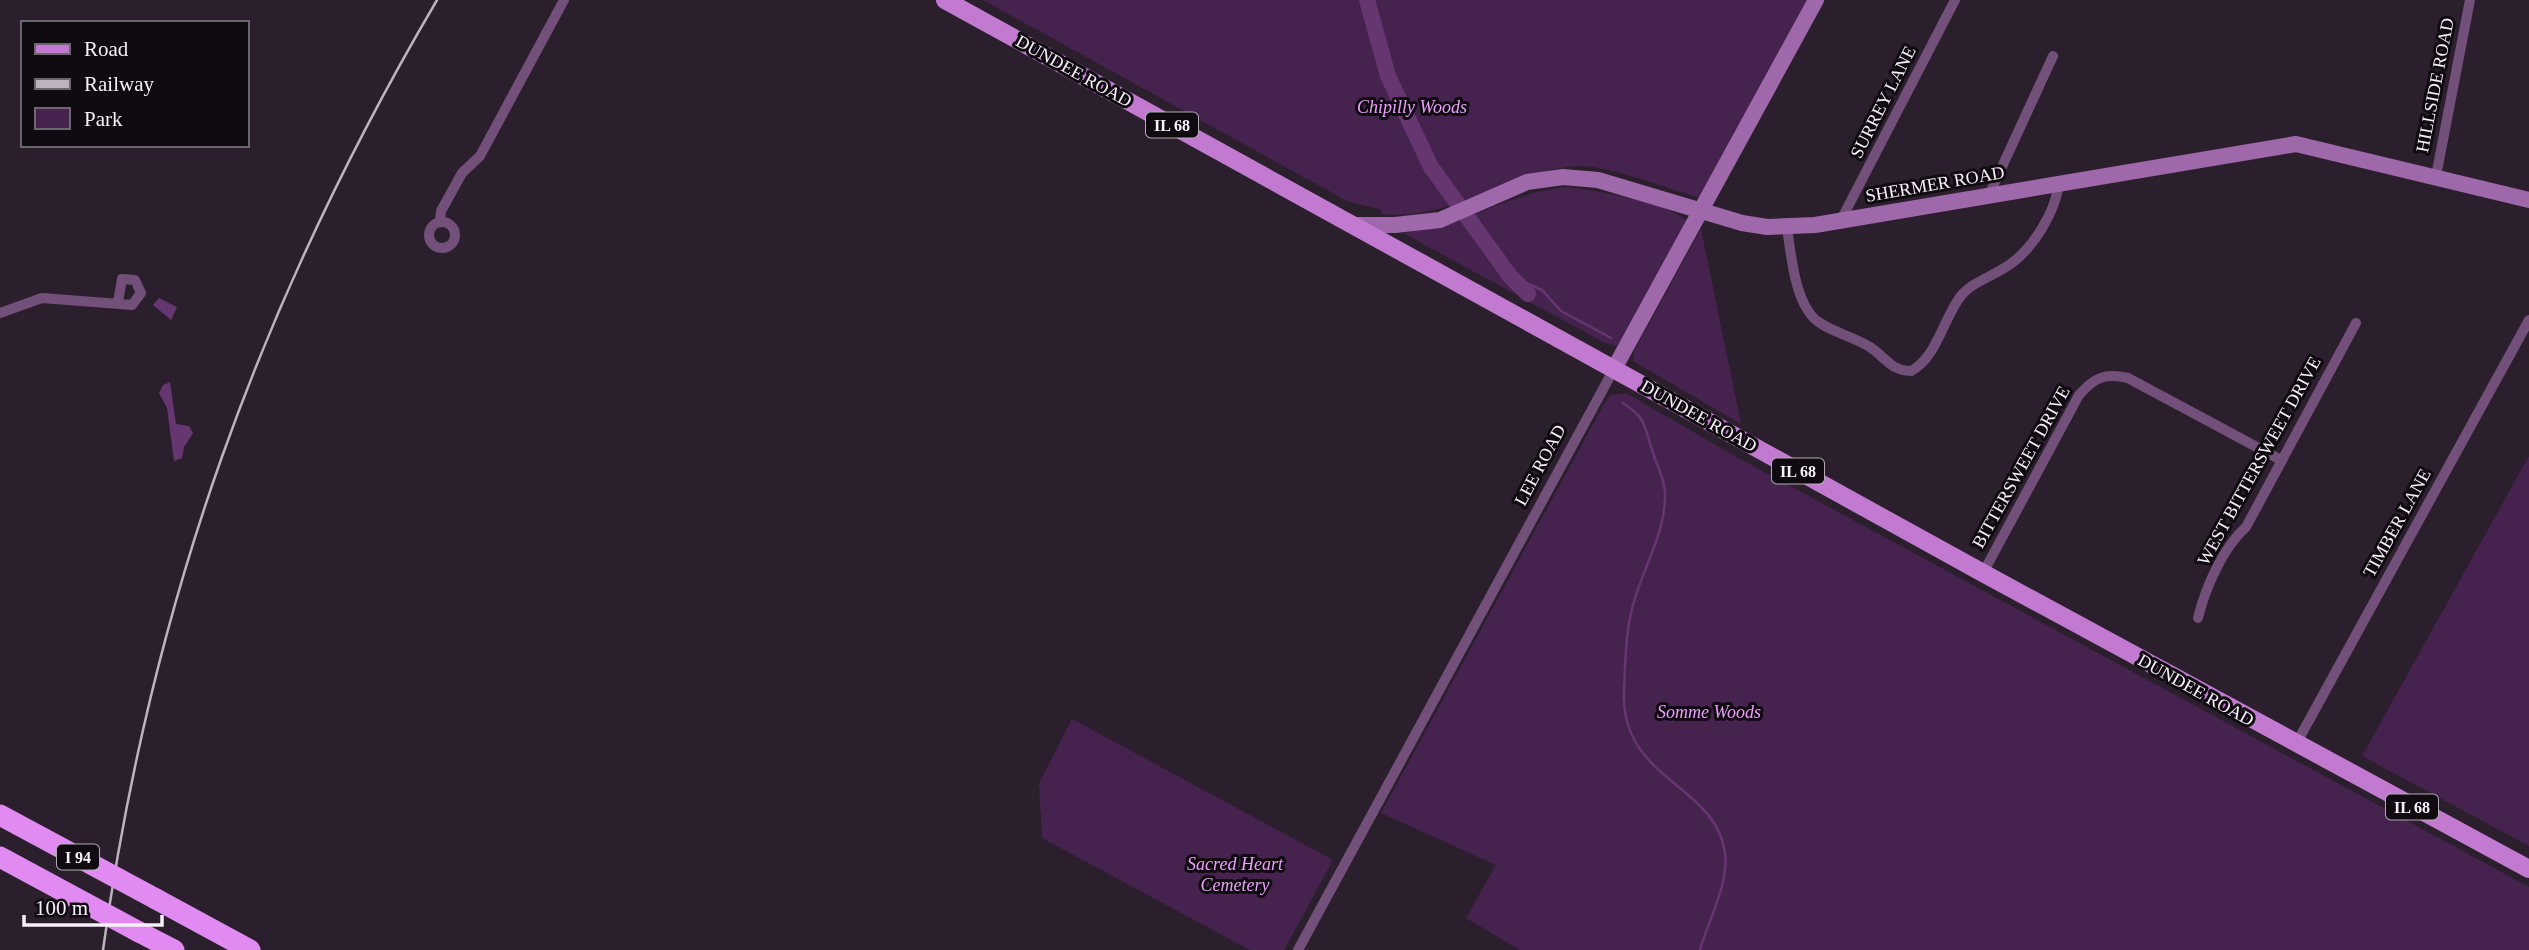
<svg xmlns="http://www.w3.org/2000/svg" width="2529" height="950" viewBox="0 0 2529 950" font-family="Georgia,serif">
<rect width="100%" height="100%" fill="#2b1f2d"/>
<path fill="#46234e" d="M983,0H1807L1700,198C1669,189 1606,164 1576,166C1503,172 1453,221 1381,214L1380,209L1349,202Z
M1570,187C1594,191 1674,203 1687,222L1618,346L1605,343L1403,233C1421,230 1439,228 1456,222C1495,207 1527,190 1570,187Z
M1701,229L1741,424L1633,361L1634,351Z
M1626,393L1735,456L2529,887V950H1520L1466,918L1496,865L1381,813L1603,406L1610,395Z
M2529,456V846L2362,756Z
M1072,719L1333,860L1284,950H1250L1042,838L1039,783Z"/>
<path fill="#663671" d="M159,298L177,307L171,320L153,305Z
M170,382L176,424L189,426L193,433L184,447L182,458L174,461L167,408L159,393L163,385Z"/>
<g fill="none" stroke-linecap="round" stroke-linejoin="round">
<path stroke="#663671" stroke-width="2.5" d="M1510,276L1542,290L1561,311L1611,338
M1623,403C1646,418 1644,425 1652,450C1656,463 1664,478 1665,491C1667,536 1637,576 1630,618C1625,643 1625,668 1624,693C1621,780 1716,784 1725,853C1729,885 1708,920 1700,950"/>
<path stroke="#663671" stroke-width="16" d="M1367,0L1388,76L1431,167L1510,276L1528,294"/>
<path stroke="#73507a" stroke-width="10" d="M2436,176L2470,0
M1989,195L2053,56
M1841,220L1955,0
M440,222L441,211L462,173L480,156L564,0
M429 235a13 13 0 1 1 26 0a13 13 0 1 1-26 0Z
M1787,227C1791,254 1795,308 1820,323C1835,333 1854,337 1870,347C1885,357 1891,371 1911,371C1935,359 1943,322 1958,300C1969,283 1989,278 2006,267C2032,251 2056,212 2059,182
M0,313L42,298L132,305L141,293L135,280L122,279L118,302
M1983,573L2079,395C2095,377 2105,373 2128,378L2281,460
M2198,618C2205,589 2223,547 2246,527L2356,323
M2296,744L2529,320
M1298,950L1614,369"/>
<path stroke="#9f68aa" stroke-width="16" d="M1353,225H1395L1440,220L1527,182L1563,177L1598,180L1742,223L1767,227L1815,225L2296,144L2529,200
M1614,369L1816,0"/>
<path stroke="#c17ad0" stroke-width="18" d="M945,0L1983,573L2529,869"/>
<path stroke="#e08af2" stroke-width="21" d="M156,899L250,950
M139,932L174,950"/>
<path stroke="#bcb3be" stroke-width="2.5" d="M103,950C151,603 260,301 437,0"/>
<path stroke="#e08af2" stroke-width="21" d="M0,815L156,899
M0,857L139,932"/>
</g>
<g text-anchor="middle" stroke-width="6" stroke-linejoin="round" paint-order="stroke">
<g fill="#100b11" stroke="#b2abb3" stroke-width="2">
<rect x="1146" y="112.5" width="52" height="25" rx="5"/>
<rect x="1772" y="458.5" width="52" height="25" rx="5"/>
<rect x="2386" y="794.5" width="52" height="25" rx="5"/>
<rect x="57" y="844.5" width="42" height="25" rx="5"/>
</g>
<g font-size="16" font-weight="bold" fill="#f7eff9">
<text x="1172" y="131">IL 68</text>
<text x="1798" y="477">IL 68</text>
<text x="2412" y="813">IL 68</text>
<text x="78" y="863">I 94</text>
</g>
<g font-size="18" fill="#f7eff9" stroke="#100b11">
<text transform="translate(1074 71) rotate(29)" y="6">DUNDEE ROAD</text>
<text transform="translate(2435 85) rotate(-79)" y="6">HILLSIDE ROAD</text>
<text transform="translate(1883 102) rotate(-63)" y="6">SURREY LANE</text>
<text transform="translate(1935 184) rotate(-10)" y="6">SHERMER ROAD</text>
<text transform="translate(1699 416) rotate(29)" y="6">DUNDEE ROAD</text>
<text transform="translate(2259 461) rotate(-61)" y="6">WEST BITTERSWEET DRIVE</text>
<text transform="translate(1540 465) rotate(-62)" y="6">LEE ROAD</text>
<text transform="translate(2021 467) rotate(-61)" y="6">BITTERSWEET DRIVE</text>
<text transform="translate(2397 523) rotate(-61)" y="6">TIMBER LANE</text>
<text transform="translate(2196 690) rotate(29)" y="6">DUNDEE ROAD</text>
</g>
<g font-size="18" font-style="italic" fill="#e7a0f6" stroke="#100b11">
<text x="1412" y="113">Chipilly Woods</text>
<text x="1709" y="718">Somme Woods</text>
<text x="1235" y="870">Sacred Heart<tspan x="1235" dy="21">Cemetery</tspan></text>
</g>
</g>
<rect x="21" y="21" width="228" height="126" fill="#100b11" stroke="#6c666e" stroke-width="2"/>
<rect x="35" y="44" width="35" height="10" fill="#c17ad0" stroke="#6c666e" stroke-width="2"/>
<text x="84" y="56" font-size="21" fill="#f7eff9">Road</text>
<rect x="35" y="79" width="35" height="10" fill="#bcb3be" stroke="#6c666e" stroke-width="2"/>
<text x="84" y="91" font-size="21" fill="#f7eff9">Railway</text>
<rect x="35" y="108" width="35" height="21" fill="#46234e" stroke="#6c666e" stroke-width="2"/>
<text x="84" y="126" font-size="21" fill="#f7eff9">Park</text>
<path d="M24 915v10h138v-10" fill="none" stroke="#f7eff9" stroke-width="3.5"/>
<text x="35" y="915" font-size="21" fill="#f7eff9" stroke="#100b11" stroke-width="5" paint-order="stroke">100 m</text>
</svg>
